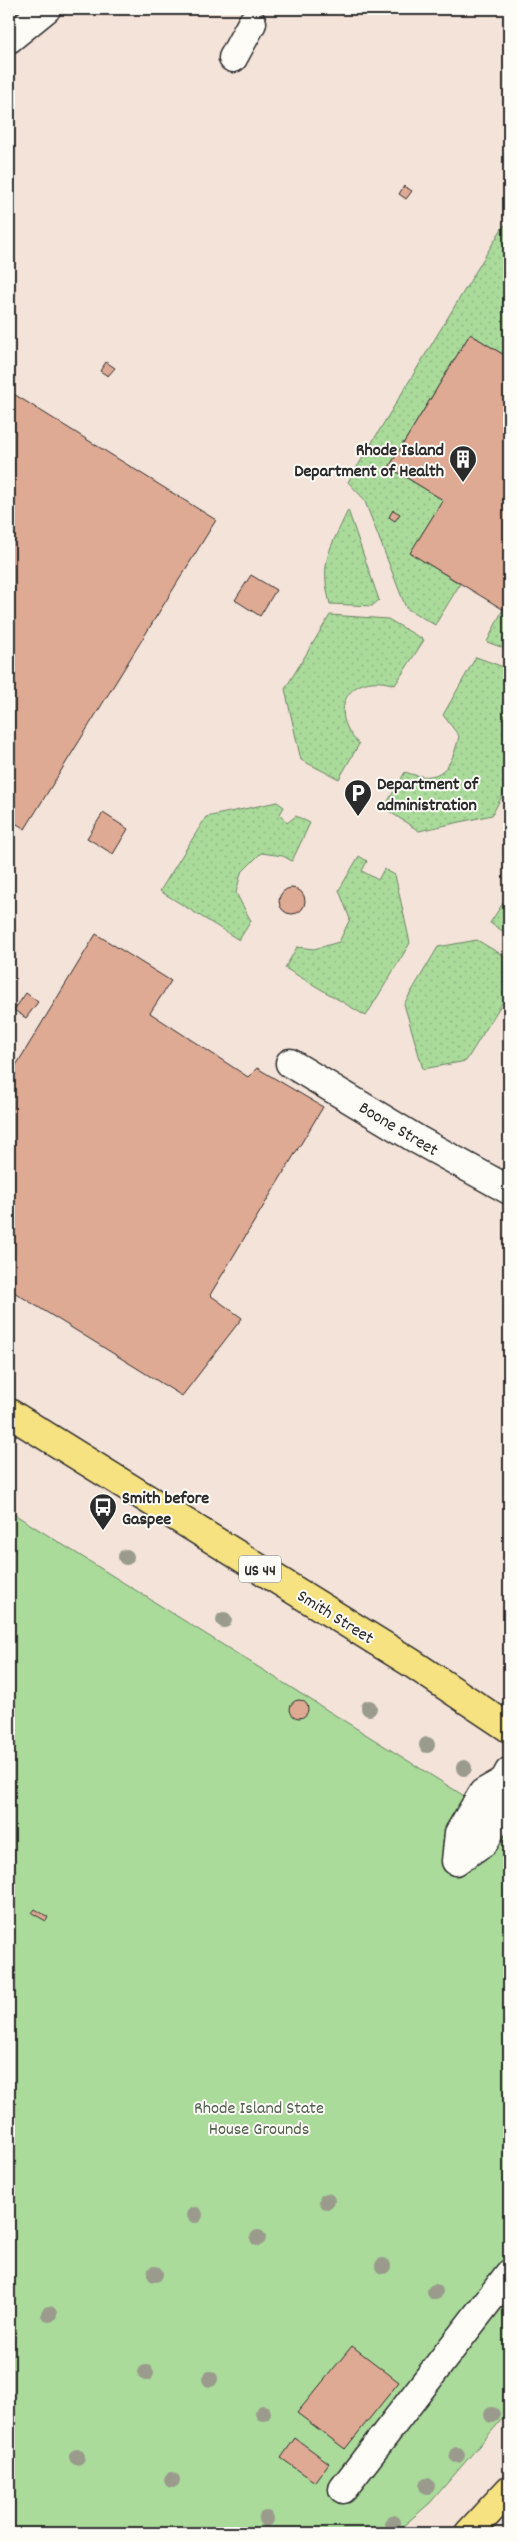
<svg xmlns="http://www.w3.org/2000/svg" width="518" height="2542" viewBox="0 0 518 2542" font-family="Dekko,sans-serif">
<defs>
<pattern id="grass-dots" width="8" height="8" patternUnits="userSpaceOnUse" patternTransform="scale(1.25)"><rect width="8" height="8" fill="#aadb9b"/><path d="M2 2h.1M6 6h.1" fill="none" stroke="#92bc86" stroke-width="1.8" stroke-linecap="round"/></pattern>
</defs>
<rect width="100%" height="100%" fill="#f4e3d9"/>
<filter id="ink" filterUnits="userSpaceOnUse"><feTurbulence type="fractalNoise" baseFrequency=".02" numOctaves="2"/><feDisplacementMap in="SourceGraphic" scale="10" xChannelSelector="R" yChannelSelector="G"/><feConvolveMatrix kernelMatrix="1 2 1 2 8 2 1 2 1" color-interpolation-filters="sRGB"/></filter>
<g filter="url(#ink)">
<path fill="url(#grass-dots)" stroke="#6a8363" d="M504,225L509,229V358L470,334L389,467L443,500L411,553L460,584L435,625L406,608L364,499L348,482Z
M348,510L379,600L372,606L330,604C319,560 330,550 348,510Z
M503,609L509,613V650L487,642Z
M330,615L388,619L424,640L395,685C350,670 325,710 359,744L339,779L301,760L285,689Z
M476,657L509,669V783L492,815L419,831L384,808L405,772C440,785 452,768 459,736L443,715Z
M277,802L284,807L280,814L287,823L296,816L310,823L292,861L283,856L261,853L241,873L236,893L251,921L239,940L160,891L206,817Z
M359,856L367,861L362,871L378,880L384,869L395,875L410,943L366,1016L285,968L297,947L314,949L339,942L350,919L339,890Z
M507,897L509,898V935L490,923Z
M477,940L509,959V992L466,1061L423,1069L404,1004L438,947Z"/>
<path fill="#aadb9b" stroke="#6a8363" d="M9,1511L509,1824V2411L430,2503L395,2533H9Z"/>
<path fill="#dfaa94" stroke="#2b2b2b" d="M404,186L412,191L406,199L399,194Z
M470,334L509,358V613L410,553L443,500L389,467Z
M106,362L115,368L108,376L100,371Z
M9,391L216,520L25,829L9,819Z
M393,510L400,514L395,521L389,517Z
M251,575L276,590L260,616L235,600Z
M103,813L128,829L113,854L87,838Z
M279 901a13 13 0 1 1 26 0a13 13 0 1 1-26 0Z
M96,934L171,981L150,1013L248,1077L257,1068L323,1107L210,1295L242,1318L182,1396L9,1289V1077Z
M26,993L38,1002L26,1018L14,1010Z
M290 1709a9 9 0 1 1 18 0a9 9 0 1 1-18 0Z
M35,1909L48,1917L46,1921L32,1913Z
M352,2346L399,2382L345,2449L297,2413Z
M295,2438L329,2463L315,2482L281,2458Z"/>
<g fill="none" stroke-linecap="round" stroke-linejoin="round">
<g stroke="#2b2b2b" stroke-width="31">
<path id="minor" d="M9,39L46,9
M233,58L252,23
M290,1063L418,1140L509,1190
M456,1861L459,1833L483,1793L504,1781L509,1772
M456,1861L484,1842L505,1806L508,1799L504,1781
M343,2489L509,2274"/>
</g>
<g stroke="#2b2b2b" stroke-width="31">
<path id="major" d="M9,1413L410,1662L509,1728
M469,2533L509,2490"/>
</g>
<use href="#minor" stroke="#fdfcf7" stroke-width="28"/>
<use href="#major" stroke="#f7e281" stroke-width="28"/>
</g>
<g fill="#9a9b8c">
<circle cx="126" cy="1557" r="8"/>
<circle cx="224" cy="1620" r="8"/>
<circle cx="369" cy="1708" r="8"/>
<circle cx="427" cy="1745" r="8"/>
<circle cx="464" cy="1768" r="8"/>
<circle cx="327" cy="2201" r="8"/>
<circle cx="195" cy="2215" r="8"/>
<circle cx="258" cy="2238" r="8"/>
<circle cx="383" cy="2266" r="8"/>
<circle cx="155" cy="2274" r="8"/>
<circle cx="435" cy="2292" r="8"/>
<circle cx="49" cy="2314" r="8"/>
<circle cx="146" cy="2373" r="8"/>
<circle cx="210" cy="2379" r="8"/>
<circle cx="263" cy="2413" r="8"/>
<circle cx="492" cy="2415" r="8"/>
<circle cx="457" cy="2455" r="8"/>
<circle cx="77" cy="2457" r="8"/>
<circle cx="172" cy="2480" r="8"/>
<circle cx="427" cy="2486" r="8"/>
<circle cx="266" cy="2519" r="8"/>
<circle cx="393" cy="2523" r="8"/>
</g>
</g>
<defs>
<g id="building-pin" transform="scale(1.4375)"><path d="M0 17L-7.5 6A9.5 9.5 0 1 1 7.5 6Z" fill="#2b2b2b" stroke="#fdfcf7"/><path d="M-4-6H4V6H1V3H-1V6H-4ZM-2.5-4.3h1.7v1.8h-1.7ZM.8-4.3h1.7v1.8H.8ZM-2.5-1h1.7V.8h-1.7ZM.8-1h1.7V.8H.8Z" fill="#fff"/></g>
<g id="parking-pin" transform="scale(1.4375)"><path d="M0 17L-7.5 6A9.5 9.5 0 1 1 7.5 6Z" fill="#2b2b2b" stroke="#fdfcf7"/><path d="M-3.5-5.5H1a3.5 3.5 0 0 1 0 7H-1V5.5H-3.5ZM-1-3.4V-.6H.8a1.4 1.4 0 0 0 0-2.8Z" fill="#fff"/></g>
<g id="bus-pin" transform="scale(1.4375)"><path d="M0 17L-7.5 6A9.5 9.5 0 1 1 7.5 6Z" fill="#2b2b2b" stroke="#fdfcf7"/><path d="M-5-6H5V4H4V6H2V4H-2V6H-4V4H-5ZM-3.5-4V0h7V-4ZM-3.5 1.2v1.5H-2V1.2ZM2 1.2v1.5H3.5V1.2Z" fill="#fff"/></g>
</defs>
<g fill-rule="evenodd">
<use href="#building-pin" x="463" y="459"/>
<use href="#parking-pin" x="358" y="793"/>
<use href="#bus-pin" x="103" y="1507"/>
</g>
<g text-anchor="middle" stroke-width="4" stroke-linejoin="round" paint-order="stroke">
<rect fill="#fdfcf7" stroke="#6a6a68" stroke-width="1" x="239" y="1555.5" width="42" height="27" rx="4"/>
<g font-size="16" font-weight="bold" fill="#2b2b2b">
<text x="260" y="1575">US 44</text>
</g>
<g font-size="18" font-weight="bold" fill="#2b2b2b" stroke="#fdfcf7" text-anchor="start">
<text x="444" y="455" text-anchor="end">Rhode Island<tspan x="444" dy="21">Department of Health</tspan></text>
<text x="377" y="789">Department of<tspan x="377" dy="21">administration</tspan></text>
<text x="122" y="1503">Smith before<tspan x="122" dy="21">Gaspee</tspan></text>
</g>
<g font-size="18" fill="#2b2b2b" stroke="#fdfcf7">
<text transform="translate(399 1128) rotate(31)" y="6">Boone Street</text>
<text transform="translate(336 1616) rotate(32)" y="6">Smith Street</text>
</g>
<g font-size="18" fill="#51604d" stroke="#fdfcf7">
<text x="259" y="2113">Rhode Island State<tspan x="259" dy="21">House Grounds</tspan></text>
</g>
</g>
<rect width="518" height="2542" fill="none" stroke="#fdfcf7" stroke-width="30"/>
<rect x="15" y="15" width="488" height="2512" fill="none" stroke="#2b2b2b" stroke-width="2" filter="url(#ink)"/>
</svg>
